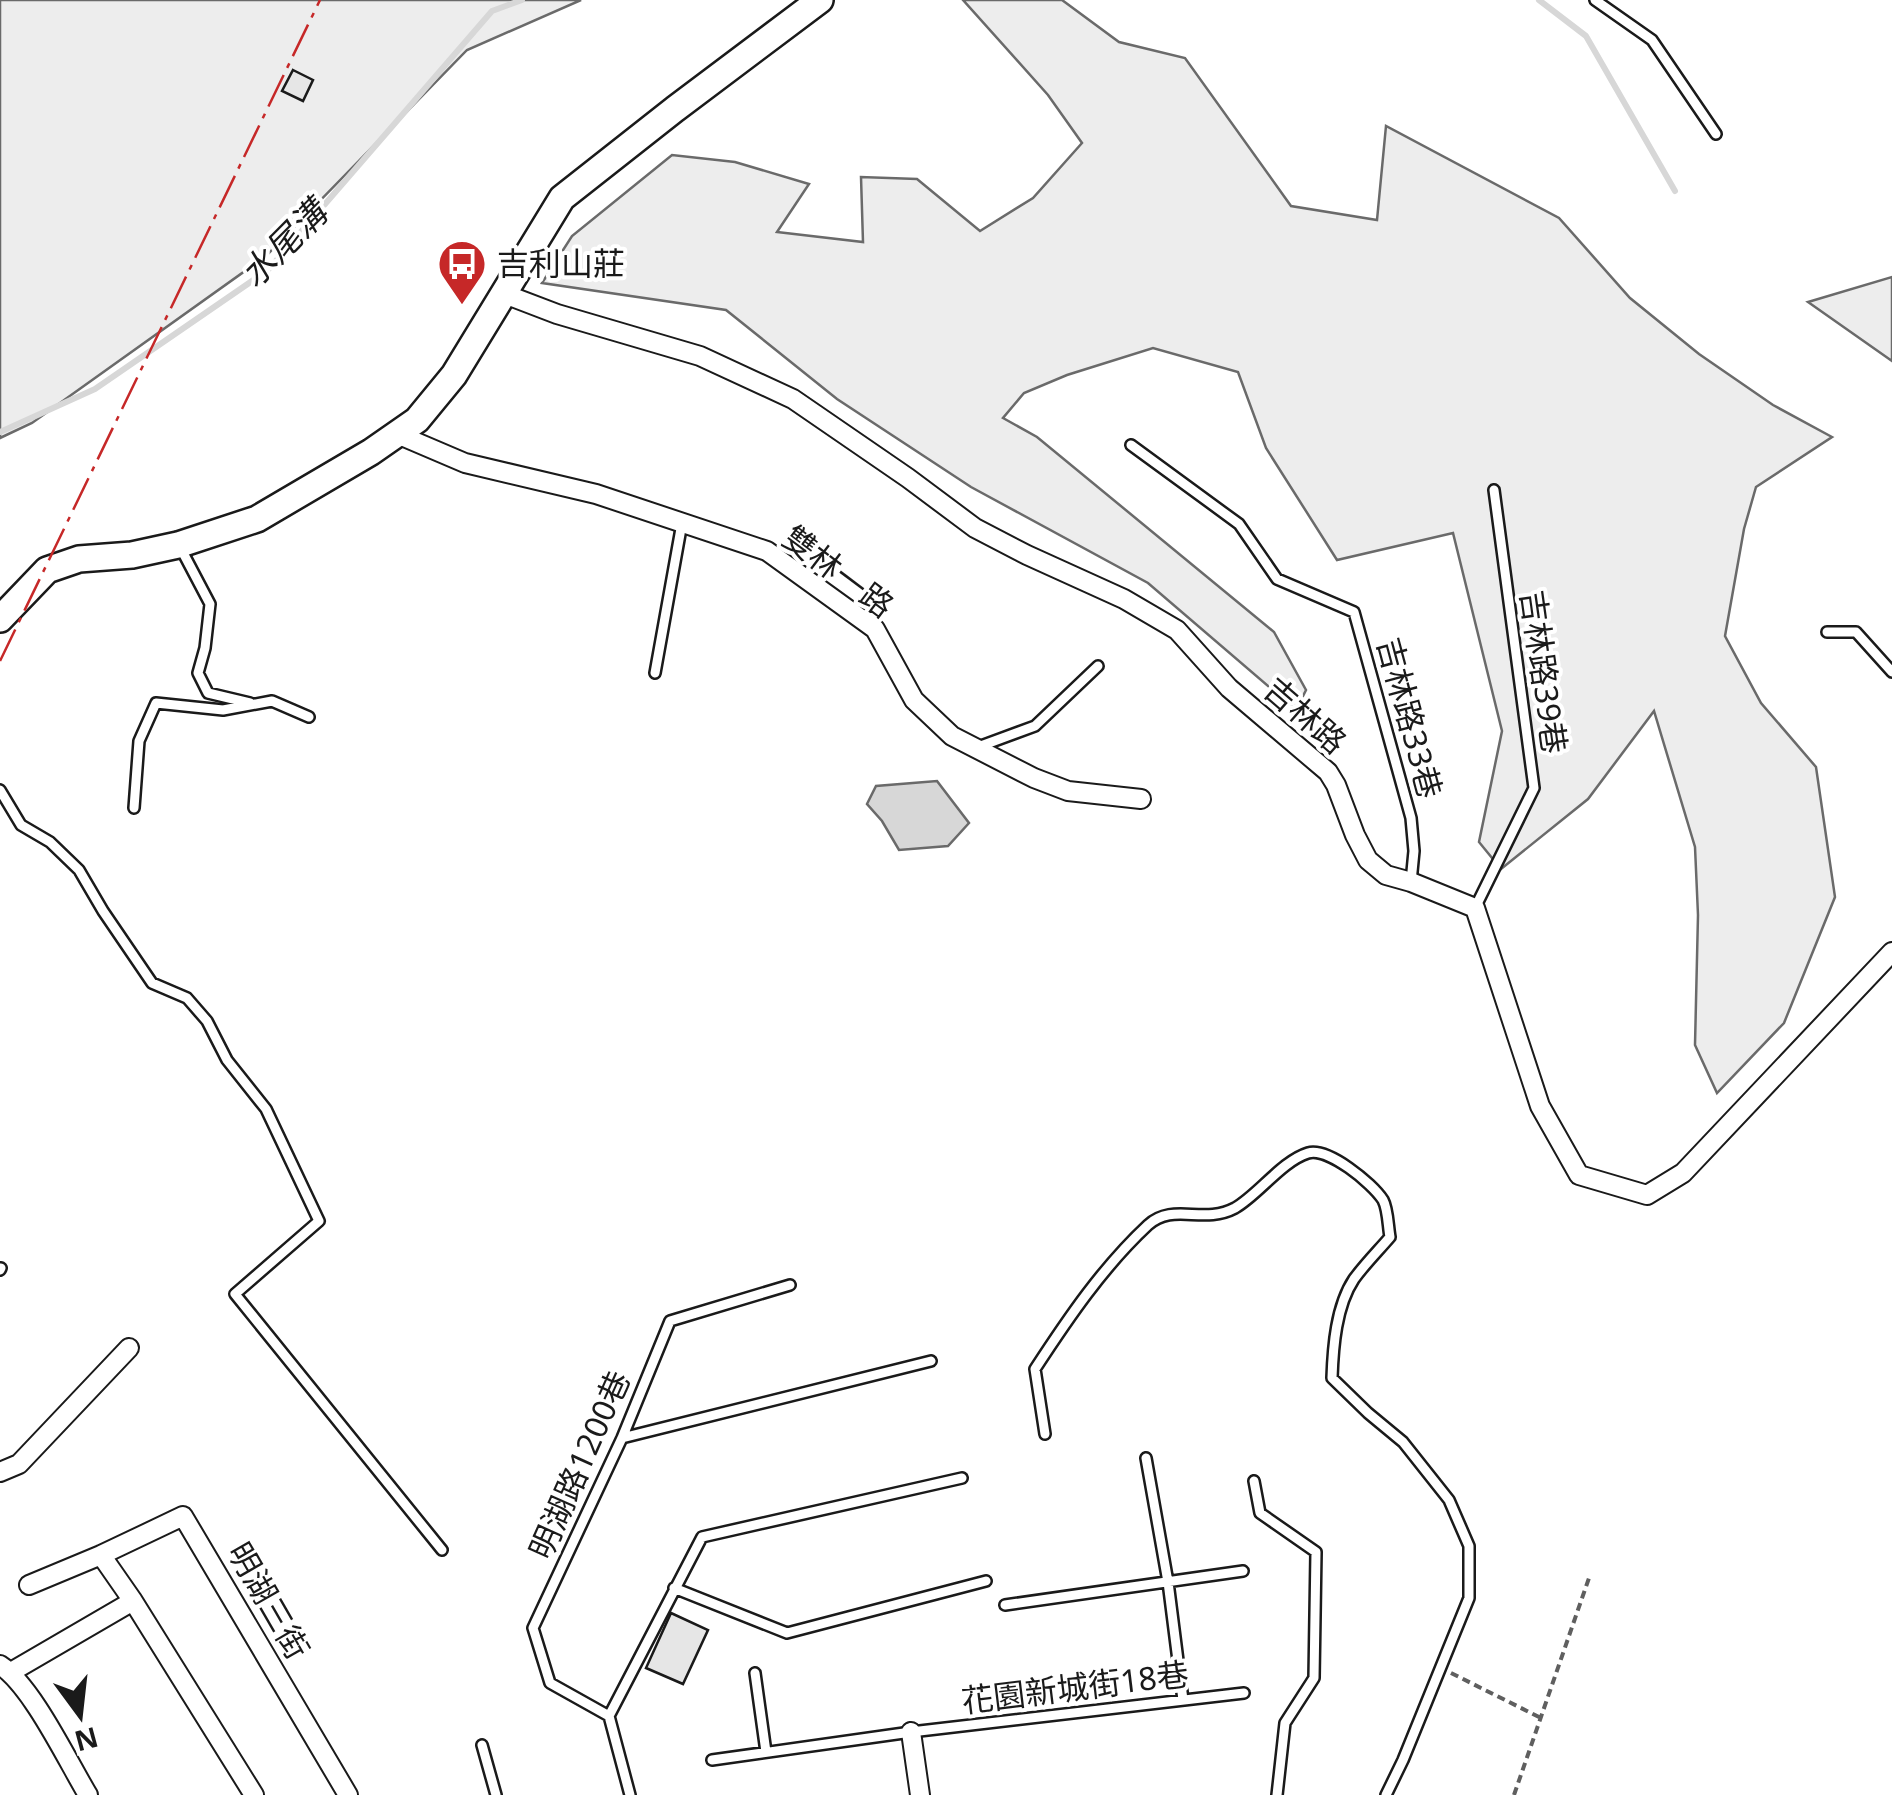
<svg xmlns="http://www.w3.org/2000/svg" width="1892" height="1795" viewBox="0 0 1892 1795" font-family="'Noto Sans','Noto Sans TC',sans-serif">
<rect width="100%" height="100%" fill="#fff"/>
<path fill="#ededed" stroke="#6a6a6a" stroke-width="2.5" d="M0,0H581L467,50L266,256L32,423L0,438Z
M963,0H1062L1119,42L1185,58L1291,206L1377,220L1386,126L1559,218L1630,298L1699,354L1773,405L1832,437L1756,487L1744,529L1725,636L1761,703L1816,767L1835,897L1784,1023L1717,1093L1695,1045L1698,915L1695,847L1654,711L1588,799L1501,869L1479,842L1502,731L1453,533L1337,560L1266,448L1238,372L1153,348L1067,375L1024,393L1003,418L1037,437L1274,632L1306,690L1296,710L1148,583L971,487L837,399L726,310L542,283L572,236L672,155L735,162L809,184L777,232L863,242L861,177L917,179L980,231L1033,198L1082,143L1048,95Z
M1892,277V361L1808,302Z"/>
<path fill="#d7d7d7" stroke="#6a6a6a" stroke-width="2.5" d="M937,781L969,823L948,846L899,850L882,821L867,804L876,786Z"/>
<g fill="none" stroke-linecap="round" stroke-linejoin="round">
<path stroke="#d7d7d7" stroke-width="6" d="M1539,0L1586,36L1675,191
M0,432L95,389L268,270L492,11L522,0"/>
</g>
<path fill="#e6e6e6" stroke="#1a1a1a" stroke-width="2.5" d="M293,70L313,80L303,101L282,91Z
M671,1613L708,1630L683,1684L646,1668Z"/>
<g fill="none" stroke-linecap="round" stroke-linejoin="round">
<g stroke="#1a1a1a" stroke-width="14">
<path id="lane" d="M1595,0L1652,40L1716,134
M1131,445L1239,524L1277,579L1354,612L1411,818L1414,851L1411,882
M180,547L210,604L205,648L198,673L208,693L250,703
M1827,632H1856L1892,672
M655,673L682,523
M978,747L1035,726L1098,666
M0,790L21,825L50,842L79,870L103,911L152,983L187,998L207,1021L227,1060L266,1109L319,1221L235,1294L442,1550
M134,808L139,741L156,703L223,710L272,701L309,717
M1475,908L1534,788L1494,490
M0,1270L1,1268
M1045,1434L1035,1369C1069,1317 1103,1267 1148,1225C1173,1202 1203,1225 1235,1208C1258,1195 1282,1161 1308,1153C1328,1147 1372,1183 1383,1200C1388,1209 1388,1226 1390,1237C1378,1251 1365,1264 1354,1279C1336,1306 1333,1347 1332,1378L1368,1413L1403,1442L1449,1500L1469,1546V1598L1403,1760L1386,1795
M622,1438L931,1361
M1146,1458L1168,1582L1183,1700
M1254,1481L1260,1513L1316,1552L1314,1678L1285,1723L1277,1795
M674,1588L787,1633L986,1581
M1005,1605L1243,1571
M755,1673L766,1752
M609,1716L702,1537L962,1478
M482,1745L496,1795
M712,1760L911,1732L1244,1693
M630,1795L609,1716L550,1683L533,1628L622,1438L670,1321L790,1285"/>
</g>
<g stroke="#1a1a1a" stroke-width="22">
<path id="street" d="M502,293L557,314L700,356L793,399L908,478L975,528L1027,555L1124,599L1177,630L1229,688L1328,772L1336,785L1355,835L1368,860L1386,875L1411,882L1475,908L1540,1106L1579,1175L1647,1195L1683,1173L1892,952
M397,434L465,463L596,494L767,551L875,629L914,700L952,736L1034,778L1068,791L1141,799
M0,1472L19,1464L129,1348
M101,1555L133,1601L254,1795
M29,1585L101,1555L183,1516L348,1795
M0,1665C32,1686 67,1760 88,1795
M11,1672L133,1601
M911,1732L920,1795"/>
</g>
<g stroke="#1a1a1a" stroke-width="30">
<path id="secondary" d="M0,619L47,570L79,559L132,555L178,545L257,519L371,452L417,420L454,375L562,198L675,109L820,0"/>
</g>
<path stroke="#5f5f5f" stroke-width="4" stroke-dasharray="8 5" stroke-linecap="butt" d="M1451,1673L1541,1718
M1514,1795L1589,1578"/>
<use href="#lane" stroke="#fff" stroke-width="9"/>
<use href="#street" stroke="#fff" stroke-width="18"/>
<use href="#secondary" stroke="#fff" stroke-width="25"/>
<path stroke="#c62828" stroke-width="2.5" stroke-dasharray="35 8 5 8" stroke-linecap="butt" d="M0,661L320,0"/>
</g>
<defs>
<g id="bus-pin" transform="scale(2.5)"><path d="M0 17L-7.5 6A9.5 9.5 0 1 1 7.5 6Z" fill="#c62828" stroke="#fff"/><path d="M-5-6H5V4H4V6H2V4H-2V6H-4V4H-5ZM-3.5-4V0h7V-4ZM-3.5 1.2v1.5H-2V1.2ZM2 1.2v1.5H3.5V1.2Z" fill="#fff"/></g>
</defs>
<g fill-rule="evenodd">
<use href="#bus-pin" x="462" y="264"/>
</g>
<g text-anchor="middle" stroke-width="8" stroke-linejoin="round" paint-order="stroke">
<g font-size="32" fill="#1a1a1a" stroke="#fff" text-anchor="start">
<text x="497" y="275">吉利山莊</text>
</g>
<g font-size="32" fill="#1a1a1a" stroke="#fff">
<text transform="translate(838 572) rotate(37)" y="11">雙林一路</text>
<text transform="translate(1543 672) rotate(82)" y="11">吉林路39巷</text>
<text transform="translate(1305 716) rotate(41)" y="11">吉林路</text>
<text transform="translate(1409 718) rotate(75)" y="11">吉林路33巷</text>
<text transform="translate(580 1465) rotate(-66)" y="11">明湖路1200巷</text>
<text transform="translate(268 1601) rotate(60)" y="11">明湖三街</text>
<text transform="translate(1075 1688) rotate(-7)" y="11">花園新城街18巷</text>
</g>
<g font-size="35" font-style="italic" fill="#1a1a1a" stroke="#fff">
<text transform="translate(284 244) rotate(-45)" y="12">水尾溝</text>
</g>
</g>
<g transform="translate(80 1715) rotate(165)" stroke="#ffffff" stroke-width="8" paint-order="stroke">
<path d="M0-8L18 38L0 25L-18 38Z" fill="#1a1a1a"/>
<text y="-15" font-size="28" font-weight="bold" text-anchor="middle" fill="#1a1a1a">N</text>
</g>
</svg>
